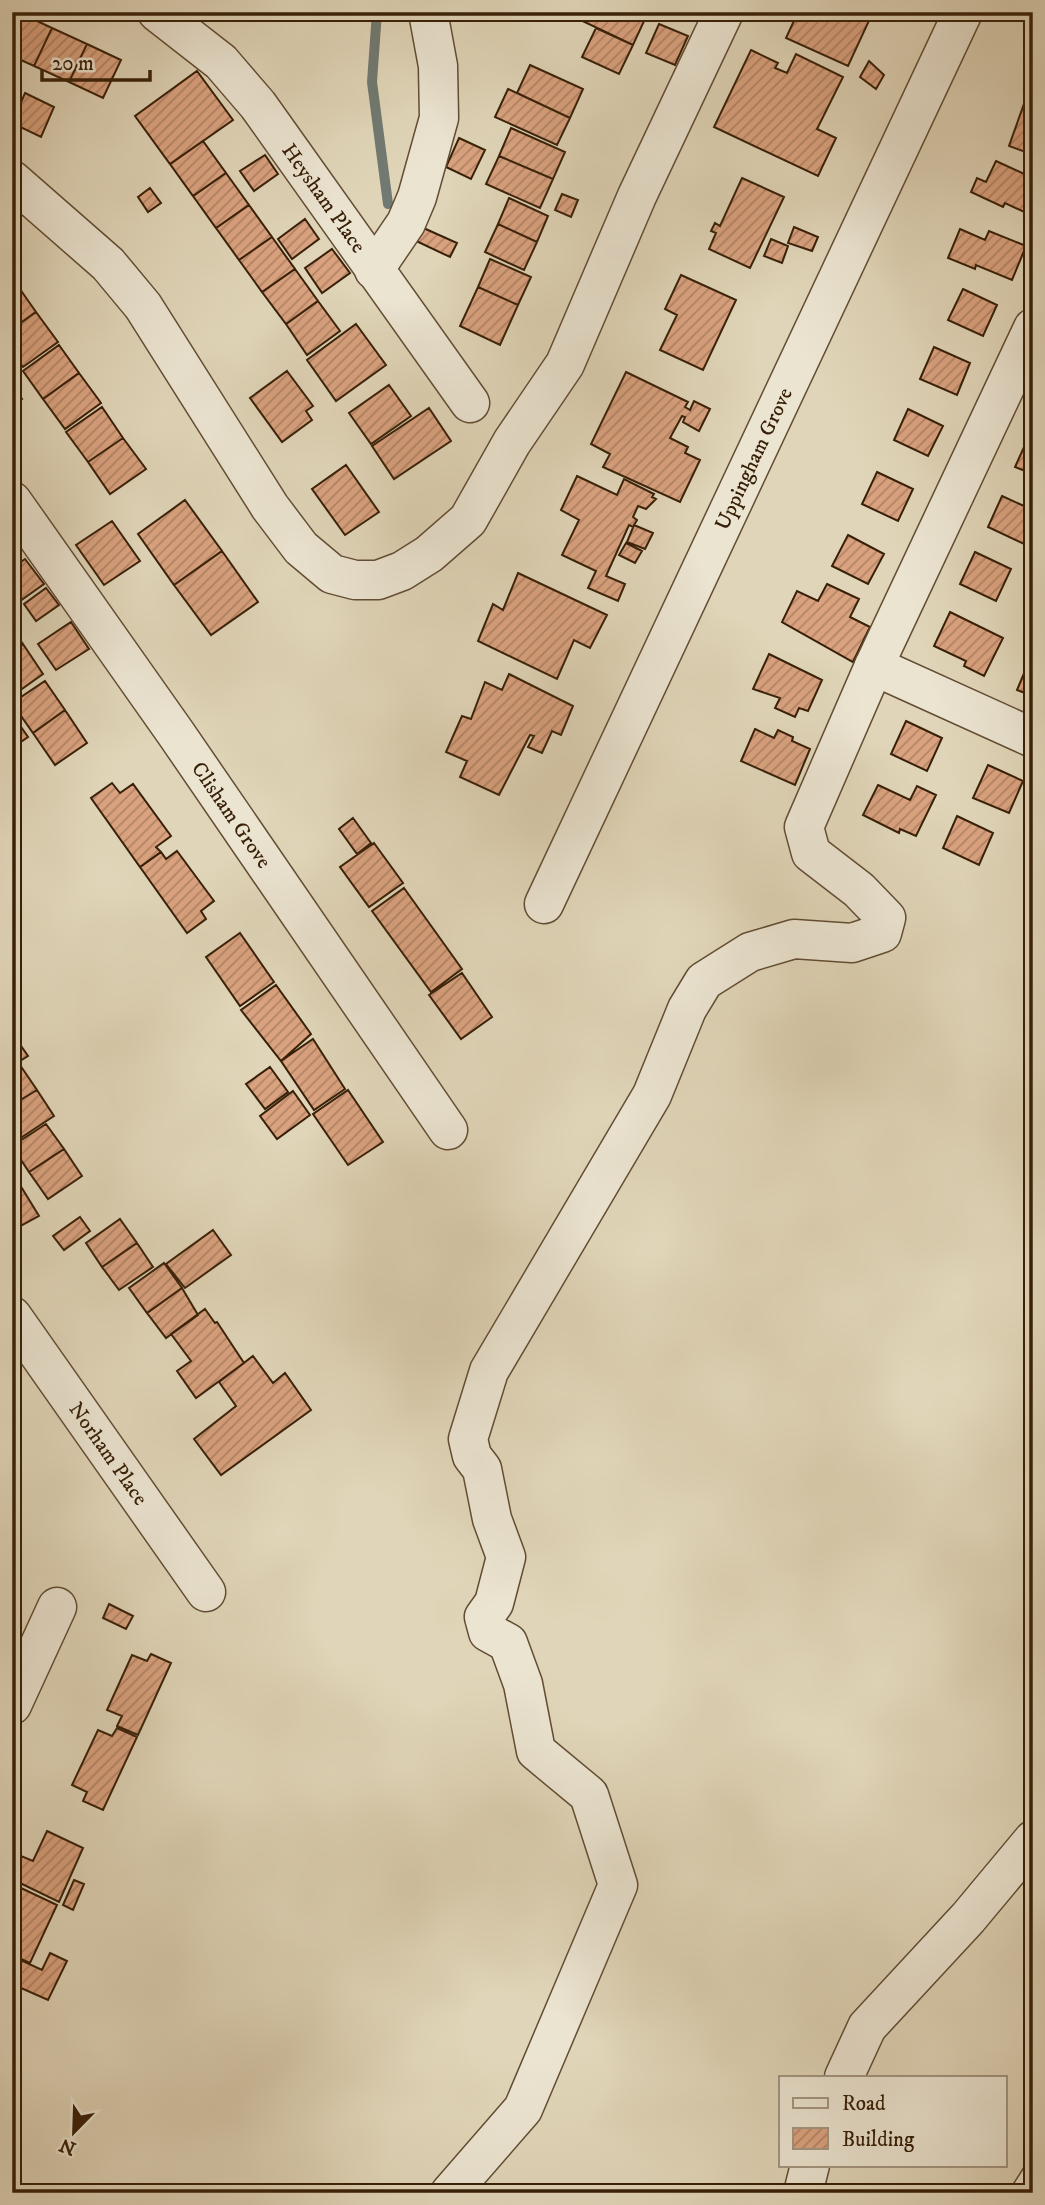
<svg xmlns="http://www.w3.org/2000/svg" width="1045" height="2205" viewBox="0 0 1045 2205" font-family="'IM FELL DW Pica',serif">
<defs>
<pattern id="building-hatch" width="6" height="6" patternUnits="userSpaceOnUse" patternTransform="scale(1.75)"><rect width="6" height="6" fill="#daa27f"/><path d="M-1 1l2-2M0 6l6-6M5 7l2-2" fill="none" stroke="#b28466"/></pattern>
</defs>
<rect width="100%" height="100%" fill="#e0d5b8"/>
<filter id="stains"><feTurbulence type="fractalNoise" baseFrequency=".00286" numOctaves="4"/><feColorMatrix values="0 0 0 0 .2 0 0 0 0 .09 0 0 0 0 .02 0 0 0 .5 -.17"/></filter>
<radialGradient id="worn" r=".72"><stop offset=".6" stop-color="#630" stop-opacity="0"/><stop offset="1" stop-color="#630" stop-opacity=".3"/></radialGradient>
<g fill="none" stroke-linecap="round" stroke-linejoin="round">
<path stroke="#717a72" stroke-width="10" d="M377,12L372,82L388,204"/>
</g>
<path fill="url(#building-hatch)" stroke="#382008" stroke-width="2" d="M18,12L52,28L34,66L12,56V24Z
M576,12H631L645,19L633,45L574,17Z
M798,12H873L848,66L786,38Z
M659,24L688,36L675,65L646,53Z
M52,28L87,44L69,82L34,66Z
M596,28L633,45L619,74L582,57Z
M87,44L121,60L103,98L69,82Z
M751,50L778,63L775,68L787,73L796,54L843,77L817,129L836,138L818,176L714,127Z
M869,61L884,75L876,89L860,77Z
M530,65L583,89L570,118L517,93Z
M197,71L233,120L170,164L135,116Z
M508,89L570,118L557,145L495,117Z
M25,93L54,107L41,137L12,123Z
M1025,101L1033,103L1031,154L1009,146Z
M511,128L565,152L553,179L499,156Z
M459,138L485,150L471,179L446,167Z
M203,141L226,173L193,196L170,164Z
M265,155L278,174L254,191L240,171Z
M499,156L553,179L540,208L486,184Z
M996,161L1033,178V216L1005,203L1003,207L971,192L977,178L986,182Z
M226,173L249,205L216,228L193,196Z
M742,178L784,197L750,268L709,249L716,233L711,231L715,223L720,226Z
M150,188L161,203L148,212L138,197Z
M562,194L578,200L571,217L555,210Z
M509,198L548,216L537,242L498,224Z
M249,205L272,237L239,260L216,228Z
M305,219L319,239L292,259L278,239Z
M498,224L537,242L524,270L485,252Z
M419,226L457,243L450,257L412,239Z
M794,227L818,237L812,251L788,243Z
M960,229L985,240L989,231L1026,246L1012,280L976,265L975,269L948,258Z
M272,237L295,269L262,292L239,260Z
M771,239L788,246L782,263L764,256Z
M332,249L350,273L322,293L305,268Z
M490,259L531,277L518,305L478,287Z
M295,269L318,301L286,324L262,292Z
M681,275L736,300L703,370L660,350L677,315L665,309Z
M15,282L36,312L12,329V284Z
M478,287L518,305L500,345L460,326Z
M963,289L997,305L983,336L948,320Z
M318,301L340,331L307,355L286,324Z
M36,312L58,342L23,367L12,353V329Z
M356,324L386,365L336,401L307,360Z
M59,345L79,373L43,399L23,371Z
M934,347L970,363L957,395L920,379Z
M287,371L313,406L306,411L312,420L282,442L250,398Z
M626,372L688,402L685,407L690,410L694,401L710,409L699,431L683,422L685,417L682,416L670,438L688,447L685,453L700,460L680,502L603,467L610,454L591,444Z
M79,373L101,403L65,429L43,399Z
M12,384L22,399L12,405Z
M389,385L411,416L371,444L349,413Z
M102,407L123,438L88,462L66,432Z
M429,408L451,441L394,479L372,446Z
M908,409L943,426L928,456L894,440Z
M1029,436L1033,438V474L1015,467Z
M123,438L146,469L110,494L88,462Z
M346,465L379,512L345,535L312,489Z
M877,472L913,489L898,521L862,504Z
M577,476L617,495L624,479L654,494L652,497L656,499L646,509L638,506L633,517L637,520L633,527L629,525L606,576L625,584L618,601L588,588L596,571L562,555L579,520L561,510Z
M1002,496L1033,510V524L1024,544L988,527Z
M185,500L222,551L174,585L138,534Z
M112,521L140,561L104,585L76,545Z
M634,525L653,533L645,549L627,542Z
M848,535L884,554L868,584L832,566Z
M626,543L642,551L635,563L619,555Z
M222,551L258,602L211,635L174,585Z
M975,552L1011,569L996,601L960,584Z
M25,559L44,584L20,601L12,590V568Z
M518,573L607,615L590,648L574,640L557,679L478,641L493,604L503,610Z
M827,584L859,599L850,617L870,627L853,662L782,622L797,591L818,601Z
M46,588L59,605L36,621L24,604Z
M950,612L1003,638L984,676L964,666L966,661L934,646Z
M71,622L89,649L56,670L38,644Z
M12,629L23,644L12,651Z
M23,644L43,674L12,696V651Z
M769,654L822,680L808,711L799,708L795,717L775,708L780,698L753,689Z
M1030,659L1033,660V696L1017,690Z
M509,674L573,706L561,735L552,731L542,753L528,747L534,736L530,735L499,795L460,777L467,761L446,752L462,716L471,719L485,682L502,690Z
M45,681L65,710L33,733L12,703Z
M65,710L87,743L55,765L33,733Z
M12,714L28,737L12,748Z
M906,721L942,738L927,771L891,754Z
M755,729L774,738L778,730L793,737L792,741L810,749L795,785L741,761Z
M988,765L1023,781L1009,813L973,798Z
M112,783L120,793L133,784L171,836L156,847L161,852L140,867L91,798Z
M878,785L910,800L917,786L936,795L916,836L900,829L899,833L863,815Z
M957,816L993,833L979,865L943,848Z
M353,818L371,843L357,854L339,829Z
M374,843L403,883L369,907L340,867Z
M177,851L214,901L201,911L206,919L187,933L140,867L161,852L166,859Z
M404,888L462,969L431,992L372,911Z
M240,933L274,982L240,1006L206,957Z
M462,973L492,1017L461,1039L429,995Z
M276,985L311,1034L281,1061L241,1010Z
M12,1033L28,1056L12,1066Z
M313,1039L345,1089L314,1110L281,1061Z
M20,1065L37,1090L12,1105V1071Z
M270,1067L288,1092L265,1109L246,1084Z
M37,1090L54,1116L19,1139L12,1129V1105Z
M348,1090L383,1142L348,1165L313,1114Z
M293,1091L310,1115L277,1139L260,1116Z
M46,1124L64,1149L29,1172L12,1146Z
M64,1149L82,1176L48,1199L29,1172Z
M20,1185L39,1216L17,1228L12,1220V1190Z
M80,1217L90,1231L64,1250L53,1236Z
M120,1219L137,1243L102,1267L86,1243Z
M213,1230L231,1255L185,1288L166,1264Z
M137,1243L153,1267L119,1290L102,1267Z
M164,1263L182,1288L147,1313L129,1288Z
M182,1288L198,1315L166,1338L147,1313Z
M205,1309L215,1323L217,1322L244,1363L196,1398L177,1371L191,1361L171,1334Z
M253,1356L273,1383L285,1373L311,1410L221,1475L194,1439L236,1406L219,1382Z
M109,1604L133,1616L126,1629L103,1618Z
M151,1654L171,1663L138,1735L117,1726L122,1716L107,1710L132,1655L147,1661Z
M117,1728L137,1737L103,1810L83,1801L87,1792L72,1785L98,1730L112,1736Z
M47,1831L83,1848L59,1902L20,1883L19,1886L12,1883V1874L21,1856L33,1861Z
M74,1880L84,1884L73,1910L63,1905Z
M21,1888L57,1905L30,1963L12,1955V1907Z
M50,1953L67,1961L48,2000L12,1984V1956L42,1970Z"/>
<g fill="none" stroke-linecap="round" stroke-linejoin="round">
<g stroke="#624d34" stroke-width="24">
<path id="service" d="M1021,2193L1033,2174"/>
</g>
<g stroke="#624d34" stroke-width="41">
<g id="minor">
<path id="s1" d="M157,12L221,62L258,105L470,403"/>
<path d="M12,180L108,264L143,306L270,507L301,548L332,574L355,580H378L402,571L429,554L468,520L512,442L565,364L637,196L724,12"/>
<path d="M374,270L406,223L417,197L439,118L438,66L428,12"/>
<path id="s2" d="M12,501L177,735L448,1130"/>
<path d="M874,666L1033,738"/>
<path id="s3" d="M544,904L963,12"/>
<path id="s4" d="M12,1316L206,1592"/>
<path d="M12,1705L57,1607"/>
<path d="M844,2077L867,2027L968,1918L1033,1840"/>
<path d="M450,2193L523,2109L618,1885L589,1795L536,1751L523,1684L508,1643L488,1632L484,1617L494,1603L506,1557L492,1519L482,1469L472,1456L468,1439L489,1371L652,1095L687,1009L704,981L750,952L794,939L852,943L882,933L886,918L859,890L811,853L804,827L874,666L1033,328"/>
<path d="M803,2193L810,2165"/>
</g>
</g>
<use href="#service" stroke="#ebe4d1" stroke-width="21"/>
<use href="#minor" stroke="#ebe4d1" stroke-width="38"/>
</g>
<g text-anchor="middle" stroke-width="5" stroke-linejoin="round" paint-order="stroke">
<g font-size="21" fill="#382008" stroke="#ebe4d1">
<text dy="7" stroke="none"><textPath href="#s1" startOffset="252">Heysham Place</textPath></text>
<text dy="7" stroke="none"><textPath href="#s3" startOffset="492">Uppingham Grove</textPath></text>
<text dy="7" stroke="none"><textPath href="#s2" startOffset="383">Clisham Grove</textPath></text>
<text dy="7" stroke="none"><textPath href="#s4" startOffset="168">Norham Place</textPath></text>
</g>
</g>
<rect width="1045" height="2205" fill="none" stroke="#e0d5b8" stroke-width="42"/>
<rect x="14" y="14" width="1017" height="2177" fill="none" stroke="#382008" stroke-width="3.5"/>
<rect x="21" y="21" width="1003" height="2163" fill="none" stroke="#382008" stroke-width="2"/>
<rect x="779" y="2076" width="228" height="91" fill="#ebe4d1" stroke="#a39681" stroke-width="2"/>
<rect x="793" y="2098" width="35" height="10" fill="#ebe4d1" stroke="#a39681" stroke-width="2"/>
<text x="842" y="2110" font-size="21" fill="#382008">Road</text>
<rect x="793" y="2128" width="35" height="21" fill="url(#building-hatch)" stroke="#a39681" stroke-width="2"/>
<text x="842" y="2146" font-size="21" fill="#382008">Building</text>
<g transform="translate(74 2132) rotate(203)" stroke="#ebe4d1" stroke-width="5" paint-order="stroke">
<path d="M0-5L12 26L0 18L-12 26Z" fill="#382008"/>
<text y="-10" font-size="19" font-weight="bold" text-anchor="middle" fill="#382008">N</text>
</g>
<path d="M42 70v10h108v-10" fill="none" stroke="#382008" stroke-width="3.5"/>
<text x="52" y="70" font-size="21" fill="#382008" stroke="#ebe4d1" stroke-width="5" paint-order="stroke">20 m</text>
<rect width="100%" height="100%" filter="url(#stains)"/>
<rect width="100%" height="100%" fill="url(#worn)"/>
</svg>
